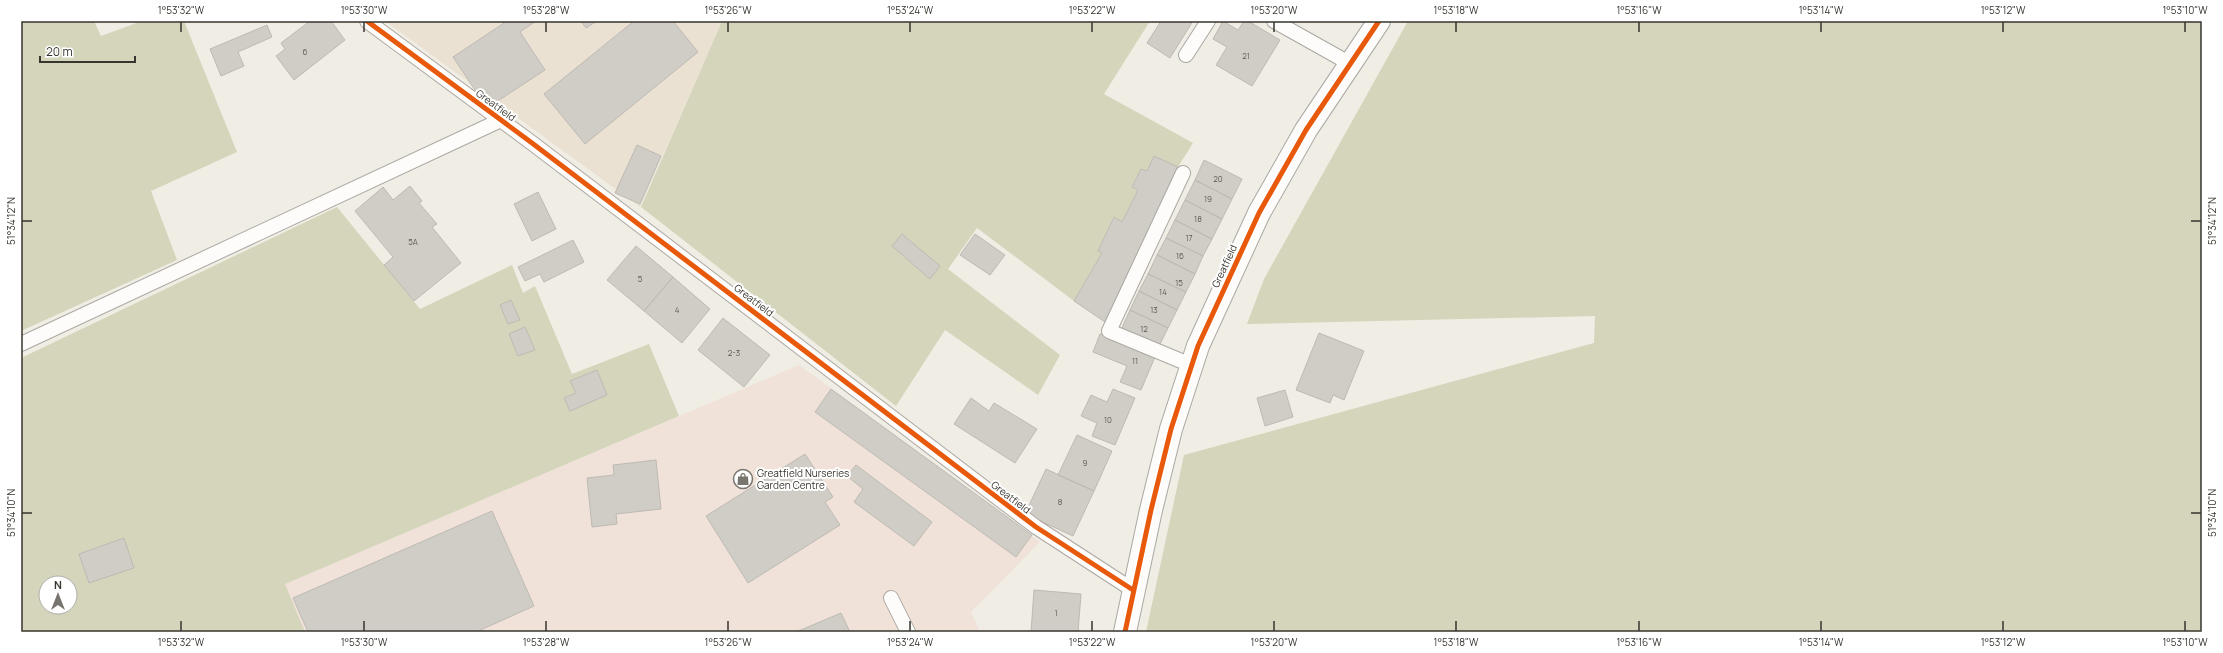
<svg xmlns="http://www.w3.org/2000/svg" width="2223" height="653" viewBox="0 0 2223 653" font-family="Manrope,sans-serif">
<rect width="100%" height="100%" fill="#f0ede4"/>
<path fill="#f0e2d8" d="M799,365L1040,542L971,612L980,632H172Z"/>
<path fill="#ebe1d3" d="M385,21H722L640,207Z"/>
<path fill="#d4d5bb" fill-rule="evenodd" d="M21,21H94L101,36L142,21H184L237,152L151,191L177,260L21,331Z
M722,21H1150L1104,94L1193,143L1178,167L1154,157L1147,171L1141,169L1132,187L1138,190L1122,222L1113,218L1098,251L1102,253L1074,301L977,228L948,269L1060,355L1038,395L945,330L896,406L641,207Z
M1408,21H2202V628L2197,632H1146L1184,455L1594,343L1595,316L1247,324L1264,279Z
M337,207L420,309L512,265L523,293L535,286L572,374L649,344L679,416L285,584L305,632H21V358ZM46,583H70V607H46Z"/>
<path fill="#d0cdc6" stroke="#bdbab4" d="M310,21H331L345,40L294,80L276,56L285,49L281,43Z
M507,21H536L520,32L545,70L487,108L453,57Z
M581,21H597L586,28Z
M634,21H673L698,52L585,144L544,94Z
M1161,21H1193L1170,58L1147,43Z
M1223,21L1238,30L1244,21H1248L1280,40L1252,86L1216,65L1227,47L1213,39Z
M267,25L272,37L238,52L244,66L221,76L210,49Z
M637,145L661,156L640,204L615,193Z
M1154,156L1178,167L1105,322L1074,301L1102,253L1098,251L1114,217L1122,222L1138,190L1132,187L1141,169L1147,171Z
M1204,160L1242,179L1232,199L1195,180Z
M1195,180L1232,199L1222,219L1185,200Z
M410,186L422,201L419,203L437,224L432,227L461,263L414,301L384,265L393,257L355,211L383,187L393,200Z
M538,192L556,229L532,241L514,204Z
M1185,200L1222,219L1212,239L1175,220Z
M1175,220L1212,239L1203,256L1166,238Z
M902,234L940,266L930,279L892,246Z
M975,234L1005,255L990,275L960,255Z
M1166,238L1203,256L1195,274L1157,255Z
M573,240L584,262L544,282L540,274L525,281L518,267Z
M636,246L673,277L644,311L607,280Z
M1157,255L1195,274L1186,292L1148,274Z
M1148,274L1186,292L1177,310L1139,291Z
M673,277L710,309L682,343L644,311Z
M1139,291L1177,310L1168,328L1130,310Z
M511,300L520,320L508,324L500,305Z
M1130,310L1168,328L1158,348L1121,330Z
M723,318L770,355L744,387L698,350Z
M525,327L535,350L518,356L509,334Z
M1319,333L1364,351L1344,400L1333,395L1330,403L1296,390Z
M1100,334L1155,357L1141,390L1120,382L1127,366L1093,352Z
M597,370L607,395L570,411L564,398L576,393L570,381Z
M831,389L1032,535L1016,557L815,412Z
M1113,389L1135,398L1115,445L1092,436L1097,423L1081,416L1091,395L1107,402Z
M1285,390L1293,417L1265,426L1257,398Z
M971,398L989,411L994,403L1037,429L1015,463L954,424Z
M1077,435L1112,451L1094,491L1058,475Z
M805,454L833,497L825,502L840,525L748,583L706,516Z
M656,460L661,509L616,514L617,524L592,527L587,478L614,475L613,465Z
M856,465L932,522L914,546L854,502L863,489L847,476Z
M1046,469L1094,491L1073,536L1025,514Z
M492,511L534,606L476,632H308L293,598Z
M124,538L134,568L89,583L79,554Z
M1034,590L1081,594L1078,632H1031Z
M841,613L850,632H796Z"/>
<g fill="none" stroke-linecap="round" stroke-linejoin="round">
<g stroke="#aba8a2" stroke-width="16">
<path id="lane" d="M367,21L532,143L1036,527L1133,590
M1274,21L1349,63
M1186,55L1208,21
M1183,173L1109,331L1191,365
M21,344L501,120
M891,598L908,632"/>
</g>
<g stroke="#aba8a2" stroke-width="24">
<path id="secondary" d="M1125,632L1151,510L1171,429L1198,346L1259,213L1306,130L1379,21"/>
</g>
<use href="#lane" stroke="#fdfcfb" stroke-width="14"/>
<use href="#secondary" stroke="#fdfcfb" stroke-width="22"/>
<g stroke="#fff" stroke-width="8">
<path id="cycleway" d="M367,21L532,143L1036,527L1133,590
M1125,632L1151,510L1171,429L1198,346L1259,213L1306,130L1379,21"/>
</g>
<use href="#cycleway" stroke="#e8590c" stroke-width="5"/>
</g>
<path fill="none" stroke="#37352e" stroke-width="1.5" d="M181,22V32M364,22V32M546,22V32M728,22V32M910,22V32M1092,22V32M1274,22V32M1456,22V32M1639,22V32M1821,22V32M2003,22V32M2185,22V32M22,221H32M2191,221H2201M22,513H32M2191,513H2201M181,621V631M364,621V631M546,621V631M728,621V631M910,621V631M1092,621V631M1274,621V631M1456,621V631M1639,621V631M1821,621V631M2003,621V631M2185,621V631"/>
<defs>
<g id="shop-ring" transform="scale(1)"><circle r="9.5" fill="#fff" stroke="#78756e" stroke-width="1.5"/><path d="M-5-2.5h2.3a2.7 3.5 0 0 1 5.4 0H5L5.5 6h-11ZM-1.5-2.5h3a1.5 2.3 0 0 0-3 0Z" fill="#78756e"/></g>
</defs>
<g fill-rule="evenodd">
<use href="#shop-ring" x="743" y="479"/>
</g>
<g text-anchor="middle" stroke-width="4" stroke-linejoin="round" paint-order="stroke">
<g font-size="8" fill="#5d5b54">
<text x="305" y="55">6</text>
<text x="1246" y="59">21</text>
<text x="1218" y="182">20</text>
<text x="1208" y="202">19</text>
<text x="1198" y="222">18</text>
<text x="1189" y="241">17</text>
<text x="413" y="245">5A</text>
<text x="1180" y="259">16</text>
<text x="640" y="282">5</text>
<text x="1179" y="286">15</text>
<text x="1163" y="295">14</text>
<text x="677" y="313">4</text>
<text x="1154" y="313">13</text>
<text x="1144" y="332">12</text>
<text x="734" y="356">2-3</text>
<text x="1135" y="364">11</text>
<text x="1108" y="423">10</text>
<text x="1085" y="466">9</text>
<text x="1060" y="505">8</text>
<text x="1056" y="616">1</text>
</g>
<g font-size="10" fill="#37352e" stroke="#fff">
<text transform="translate(496 105) rotate(36)" y="4">Greatfield</text>
<text transform="translate(1224 266) rotate(-65)" y="4">Greatfield</text>
<text transform="translate(754 300) rotate(37)" y="4">Greatfield</text>
<text transform="translate(1011 497) rotate(37)" y="4">Greatfield</text>
</g>
<g font-size="10" fill="#37352e" stroke="#fff" text-anchor="start">
<text x="757" y="477">Greatfield Nurseries<tspan x="757" dy="12">Garden Centre</tspan></text>
</g>
</g>
<rect width="2223" height="653" fill="none" stroke="#ffffff" stroke-width="44"/>
<g transform="translate(58 595)"><circle r="19" fill="#ffffff" stroke="#afaeab"/>
<path d="M0-3L7 15L0 10L-7 15Z" fill="#78756e"/>
<text y="-6" font-size="11" font-weight="bold" text-anchor="middle" fill="#37352e">N</text>
</g>
<path d="M40 56v6h95v-6" fill="none" stroke="#37352e" stroke-width="2"/>
<text x="46" y="56" font-size="12" fill="#37352e" stroke="#ffffff" stroke-width="3" paint-order="stroke">20 m</text>
<rect x="22" y="22" width="2179" height="609" fill="none" stroke="#37352e" stroke-width="1.5"/>
<g font-size="10" text-anchor="middle" fill="#37352e">
<text x="181" y="14">1°53'32"W</text>
<text x="364" y="14">1°53'30"W</text>
<text x="546" y="14">1°53'28"W</text>
<text x="728" y="14">1°53'26"W</text>
<text x="910" y="14">1°53'24"W</text>
<text x="1092" y="14">1°53'22"W</text>
<text x="1274" y="14">1°53'20"W</text>
<text x="1456" y="14">1°53'18"W</text>
<text x="1639" y="14">1°53'16"W</text>
<text x="1821" y="14">1°53'14"W</text>
<text x="2003" y="14">1°53'12"W</text>
<text x="2185" y="14">1°53'10"W</text>
<text transform="translate(11 221) rotate(-90)" y="4">51°34'12"N</text>
<text transform="translate(2212 221) rotate(-90)" y="4">51°34'12"N</text>
<text transform="translate(11 513) rotate(-90)" y="4">51°34'10"N</text>
<text transform="translate(2212 513) rotate(-90)" y="4">51°34'10"N</text>
<text x="181" y="646">1°53'32"W</text>
<text x="364" y="646">1°53'30"W</text>
<text x="546" y="646">1°53'28"W</text>
<text x="728" y="646">1°53'26"W</text>
<text x="910" y="646">1°53'24"W</text>
<text x="1092" y="646">1°53'22"W</text>
<text x="1274" y="646">1°53'20"W</text>
<text x="1456" y="646">1°53'18"W</text>
<text x="1639" y="646">1°53'16"W</text>
<text x="1821" y="646">1°53'14"W</text>
<text x="2003" y="646">1°53'12"W</text>
<text x="2185" y="646">1°53'10"W</text>
</g>
</svg>
